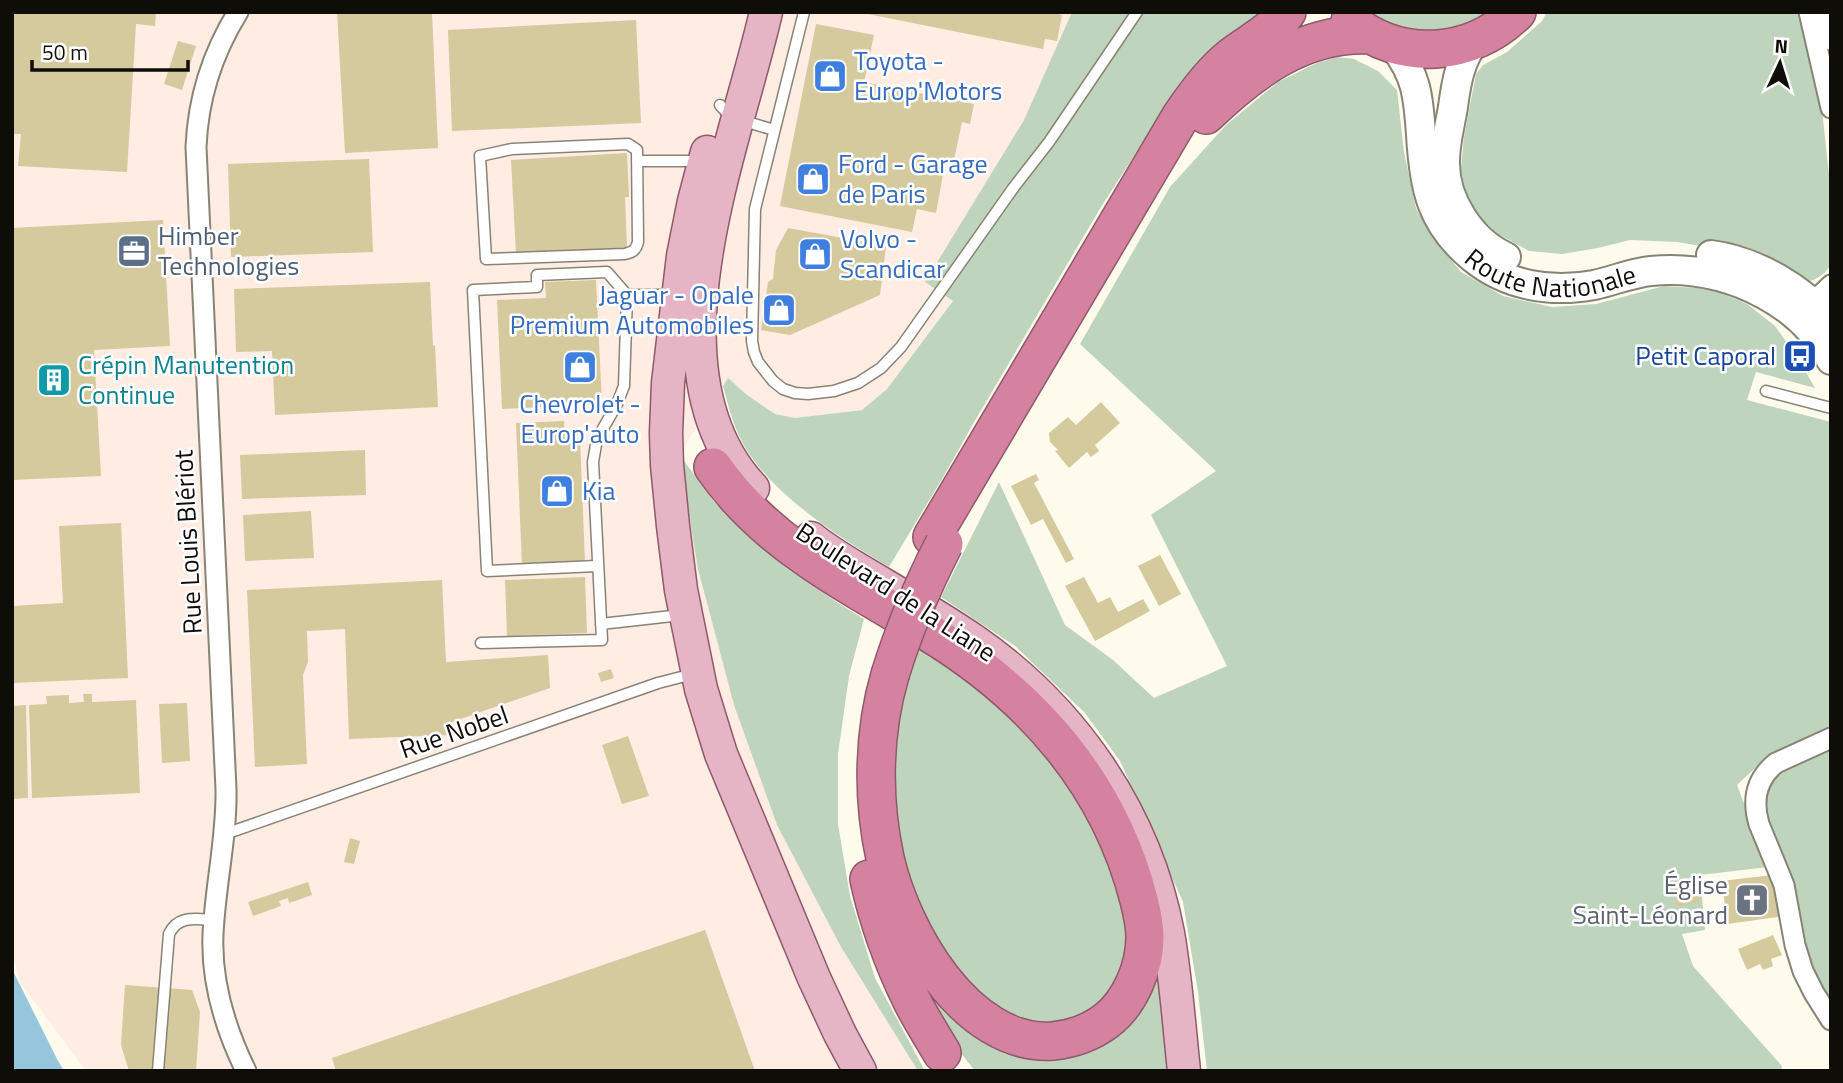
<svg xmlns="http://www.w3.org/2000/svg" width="1843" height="1083" viewBox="0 0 1843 1083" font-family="'Titillium Web',sans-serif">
<rect width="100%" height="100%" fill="#fefbed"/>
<path fill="#ffece2" d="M12,12H1072L1024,120L925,282L953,301L887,389L862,410L795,418L775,414L747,395L728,379L679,455L698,569L734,705L777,825L841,947L918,1071H86L20,982L12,951Z"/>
<path fill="#bed4bd" d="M1072,12H1264L1156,122L1101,207L973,424L942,479L889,567C839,537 780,500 748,452C735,432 729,409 723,386L728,378L747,395L775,414L795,418L862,410L887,389L953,301L925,282L1024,120Z
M1363,12H1495L1470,27L1417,34Z
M1547,12H1799L1822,110L1831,193V264C1825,275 1817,279 1805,283L1744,253L1677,242L1630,240L1598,248L1562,254L1529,251L1498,234L1484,221L1472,207L1464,184L1461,170L1464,137L1476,74L1483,65L1507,52L1542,21Z
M1337,57L1354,59L1378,71L1397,90L1404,152L1416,208L1431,235L1461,272L1503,296L1552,307L1596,304L1664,286L1712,289L1747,304L1775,326L1798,358L1815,388L1756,372L1747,400L1831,422V727L1769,755L1737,785L1768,867L1700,875L1705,930L1682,934L1693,966L1782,1066L1781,1071H1207L1198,992L1183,902L1120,761L1085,713L1015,646L941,597L999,482L1065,625L1113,660L1154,698L1227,666L1151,515L1216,471L1080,344L1170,187L1226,125L1278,82L1317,63Z
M679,454L714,502L786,568L838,603L864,619L849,676L838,754V824L850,896L875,978L925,1071H918L841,947L777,825L734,705L698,569Z
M918,643L989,696L1037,743L1075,792L1159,961L1174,1071H975L960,1052L914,973L901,872L889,744Z
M1831,749V1008L1811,964L1790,889L1763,820L1760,797L1769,777L1803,759Z"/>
<path fill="#96c6db" d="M12,969L57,1059L64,1071H12Z"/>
<path fill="#d5c99e" d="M12,12H156L155,26L136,24L127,172L18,166L21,134H12Z
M337,12H432L438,148L345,153Z
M858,12H1050L1062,15L1057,41L1045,39L1043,49Z
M636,20L641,123L452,131L448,30Z
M816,24L874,35L864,82L974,104L970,124L962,122L954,160L946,158L936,213L917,209L912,232L780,206Z
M178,41L196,46L182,90L164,84Z
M627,153L629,197H625L627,248L516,254L511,160Z
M369,159L373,252L231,257L228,164Z
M163,220L170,346L94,350L101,476L12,480V228Z
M788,228L886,246L880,295L790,335L761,330L768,282L773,279L776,250Z
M596,280L602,404L502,409L497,300L546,298L545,282Z
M430,282L433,346L435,345L438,407L275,415L272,351L236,352L234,289Z
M1101,402L1120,423L1095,445L1099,451L1091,457L1087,452L1069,468L1055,451L1058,450L1050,442L1049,433L1068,417L1076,425Z
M564,421L565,438H580L585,563L522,565L516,423Z
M365,450L366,495L242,499L240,455Z
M1036,474L1039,480L1034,483L1074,559L1066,563L1043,519L1031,525L1011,486Z
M311,511L314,558L245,561L243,515Z
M121,523L128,678L12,683V606L63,603L59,526Z
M1160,555L1181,594L1159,606L1138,566Z
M585,577L587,633L507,636L505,580Z
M1084,577L1098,603L1110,597L1118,612L1143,599L1150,611L1095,641L1065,586Z
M442,580L446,662L548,655L550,688L449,723V735L349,739L345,629L307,631L308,662L303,675L307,764L255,767L247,590Z
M611,669L614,678L601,682L598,673Z
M83,694H92V702L136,700L140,793L32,798L29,705L47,704L46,696L69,695V703L84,702Z
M187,703L190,761L162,763L159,704Z
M26,705L28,798L12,799V706Z
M628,736L649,796L622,804L602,745Z
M350,838L360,841L354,864L344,862Z
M1772,875L1776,897L1782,904V912L1778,917L1727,924L1722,881Z
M1696,879L1699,903L1676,906L1674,882Z
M308,882L312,895L289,903L288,898L279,901L281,906L253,916L248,902Z
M705,930L755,1071H336L332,1058Z
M1773,935L1782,955L1771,959L1773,966L1763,970L1760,964L1747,970L1738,949Z
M125,985L192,990L200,1012L196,1071H129L121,1045Z"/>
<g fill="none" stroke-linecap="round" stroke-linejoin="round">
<g stroke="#888475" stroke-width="13">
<path id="lane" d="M804,12L755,209L752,341L754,352L758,362L773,381L783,389L795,393L808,394L834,391L858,383L881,368L901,347L1014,187L1049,142L1137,12
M720,105L731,117L774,130
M628,144L637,150L638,242C636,250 633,252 625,254L486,259L480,156L512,149Z
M637,161H700
M627,295H673
M1766,391L1831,408
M601,624L681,615
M481,643L602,640L593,462L597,439L617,404L624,386L627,295L607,272L537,275V287L473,290L487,571L597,566
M225,834L658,683L693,674
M158,1071L169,934C178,915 195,919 214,920"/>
</g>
<g stroke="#888475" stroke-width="23">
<path id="street" d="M238,12C212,54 198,98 196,147L226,789C227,838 215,886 213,935C211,983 225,1028 246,1071
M1809,12L1831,108
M1823,12L1831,40
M1804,311L1831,285
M1831,738L1776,763C1756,779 1752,800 1759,824L1784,885L1795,945L1803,971L1814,993L1831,1020"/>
</g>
<g stroke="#888475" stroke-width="32">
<g id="secondary">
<path d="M1475,41C1460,59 1456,84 1453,107C1450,125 1445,143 1445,161C1444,200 1471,241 1506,257"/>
<path id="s1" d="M1393,45C1403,58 1411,71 1415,87C1419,103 1420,119 1421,135C1424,186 1430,223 1473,258C1507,286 1551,293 1594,285C1613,281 1631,273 1651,271C1691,267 1728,275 1764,294C1792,309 1816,331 1831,360"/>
<path d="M1711,255C1756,261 1801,288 1831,322"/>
</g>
</g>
<g stroke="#8f596a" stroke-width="35">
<path id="primary" d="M707,152L694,201L683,256L668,383L666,433L667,465L673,526L681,590L701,689L721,754L814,978L840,1034L860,1071
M753,488C641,370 735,149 766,12
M811,538C827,551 846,562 864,573C901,595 938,616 973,640C1073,709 1145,813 1168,933C1176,979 1179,1025 1184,1071"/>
</g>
<g stroke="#8f596a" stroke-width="40">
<path id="highway" d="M1350,21C1400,62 1471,58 1517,12
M1206,115C1252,71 1303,32 1370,35
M713,467C766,544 850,585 928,632C1030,694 1109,782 1139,900C1142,912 1145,925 1145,937C1145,967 1130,1003 1106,1021C1090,1033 1072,1039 1053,1041C966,1047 901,931 885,858C872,798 873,733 890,675
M932,537L1181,116C1195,95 1211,73 1231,57C1250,42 1272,32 1287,12
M869,879C878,921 893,962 912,1001C921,1019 932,1036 942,1053"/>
</g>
<use href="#lane" stroke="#fff" stroke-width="10"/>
<use href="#street" stroke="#fff" stroke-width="19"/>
<use href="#secondary" stroke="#fff" stroke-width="28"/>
<use href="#primary" stroke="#e5b4c5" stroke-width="32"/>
<use href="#highway" stroke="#d4829f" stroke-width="37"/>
<g stroke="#8f596a" stroke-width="40" stroke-linecap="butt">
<path id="highway-bridge" d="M890,675C904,629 922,587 944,544"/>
</g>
<use href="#highway-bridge" stroke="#d4829f" stroke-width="37"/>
</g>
<defs>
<g id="shop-square" transform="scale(1.75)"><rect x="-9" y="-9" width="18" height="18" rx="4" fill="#3f7fe0" stroke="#fff"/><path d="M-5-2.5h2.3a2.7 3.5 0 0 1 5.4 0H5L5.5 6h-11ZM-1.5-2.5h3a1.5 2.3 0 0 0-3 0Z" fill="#fff"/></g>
<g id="office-square" transform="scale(1.75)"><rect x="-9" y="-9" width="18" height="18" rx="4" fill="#5c6f8a" stroke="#fff"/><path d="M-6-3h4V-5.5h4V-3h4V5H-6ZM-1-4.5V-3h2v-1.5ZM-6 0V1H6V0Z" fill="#fff"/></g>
<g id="bus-square" transform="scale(1.75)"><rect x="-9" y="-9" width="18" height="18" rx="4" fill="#1a4fb4" stroke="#fff"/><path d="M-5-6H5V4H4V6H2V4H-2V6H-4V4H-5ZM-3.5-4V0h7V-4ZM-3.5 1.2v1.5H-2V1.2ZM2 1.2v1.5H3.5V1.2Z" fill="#fff"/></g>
<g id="building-square" transform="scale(1.75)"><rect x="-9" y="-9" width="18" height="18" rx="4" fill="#0f9aa8" stroke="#fff"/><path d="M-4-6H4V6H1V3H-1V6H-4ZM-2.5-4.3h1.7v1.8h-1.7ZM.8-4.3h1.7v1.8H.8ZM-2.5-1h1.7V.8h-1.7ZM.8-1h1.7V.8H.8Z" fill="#fff"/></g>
<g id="church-square" transform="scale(1.75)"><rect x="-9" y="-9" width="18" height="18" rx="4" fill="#6b7280" stroke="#fff"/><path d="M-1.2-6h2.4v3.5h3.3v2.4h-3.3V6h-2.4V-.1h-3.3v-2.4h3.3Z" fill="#fff"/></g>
</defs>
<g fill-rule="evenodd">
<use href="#shop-square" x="830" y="76"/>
<use href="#shop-square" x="813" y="179"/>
<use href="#office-square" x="134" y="251"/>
<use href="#shop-square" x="815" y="254"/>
<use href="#shop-square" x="779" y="310"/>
<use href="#bus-square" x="1800" y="356"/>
<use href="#shop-square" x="580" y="367"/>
<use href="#building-square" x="54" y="380"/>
<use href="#shop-square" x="557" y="491"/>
<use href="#church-square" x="1752" y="900"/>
</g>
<g text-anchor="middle" stroke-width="5" stroke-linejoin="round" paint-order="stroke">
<g font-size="26" fill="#366cbe" stroke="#fff" text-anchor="start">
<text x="854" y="70">Toyota -<tspan x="854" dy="30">Europ'Motors</tspan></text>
<text x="838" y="173">Ford - Garage<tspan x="838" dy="30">de Paris</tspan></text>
<text x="840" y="248">Volvo -<tspan x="840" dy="30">Scandicar</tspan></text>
<text x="754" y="304" text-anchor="end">Jaguar - Opale<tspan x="754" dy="30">Premium Automobiles</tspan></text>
<text x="580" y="413" text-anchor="middle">Chevrolet -<tspan x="580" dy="30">Europ'auto</tspan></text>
<text x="582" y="500">Kia</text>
</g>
<g font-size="26" fill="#4e5e75" stroke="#fff" text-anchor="start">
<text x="158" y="245">Himber<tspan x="158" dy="30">Technologies</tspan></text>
</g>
<g font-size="26" fill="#0f0d08" stroke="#fff">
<text dy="9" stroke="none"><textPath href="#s1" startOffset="317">Route Nationale</textPath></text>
<text transform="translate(188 542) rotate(-93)" y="9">Rue Louis Blériot</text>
<text transform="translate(896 592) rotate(33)" y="9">Boulevard de la Liane</text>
<text transform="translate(454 732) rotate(-19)" y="9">Rue Nobel</text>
</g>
<g font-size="26" fill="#164399" stroke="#fff" text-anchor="end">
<text x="1776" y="365">Petit Caporal</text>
</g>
<g font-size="26" fill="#0d838f" stroke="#fff" text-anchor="start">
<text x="78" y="374">Crépin Manutention<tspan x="78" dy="30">Continue</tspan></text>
</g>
<g font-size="26" fill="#5b616d" stroke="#fff" text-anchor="end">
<text x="1728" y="894">Église<tspan x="1728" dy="30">Saint-Léonard</tspan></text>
</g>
</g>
<rect width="1843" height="1083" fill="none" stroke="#0f0d08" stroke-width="28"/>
<g transform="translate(1780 63) rotate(4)" stroke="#ffffff" stroke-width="5" paint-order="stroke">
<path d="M0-5L12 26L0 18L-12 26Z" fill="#0f0d08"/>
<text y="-10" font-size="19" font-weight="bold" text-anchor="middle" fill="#0f0d08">N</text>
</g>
<path d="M32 60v10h156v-10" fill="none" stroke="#0f0d08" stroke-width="3.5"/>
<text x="42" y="60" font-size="21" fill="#0f0d08" stroke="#ffffff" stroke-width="5" paint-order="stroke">50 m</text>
</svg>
